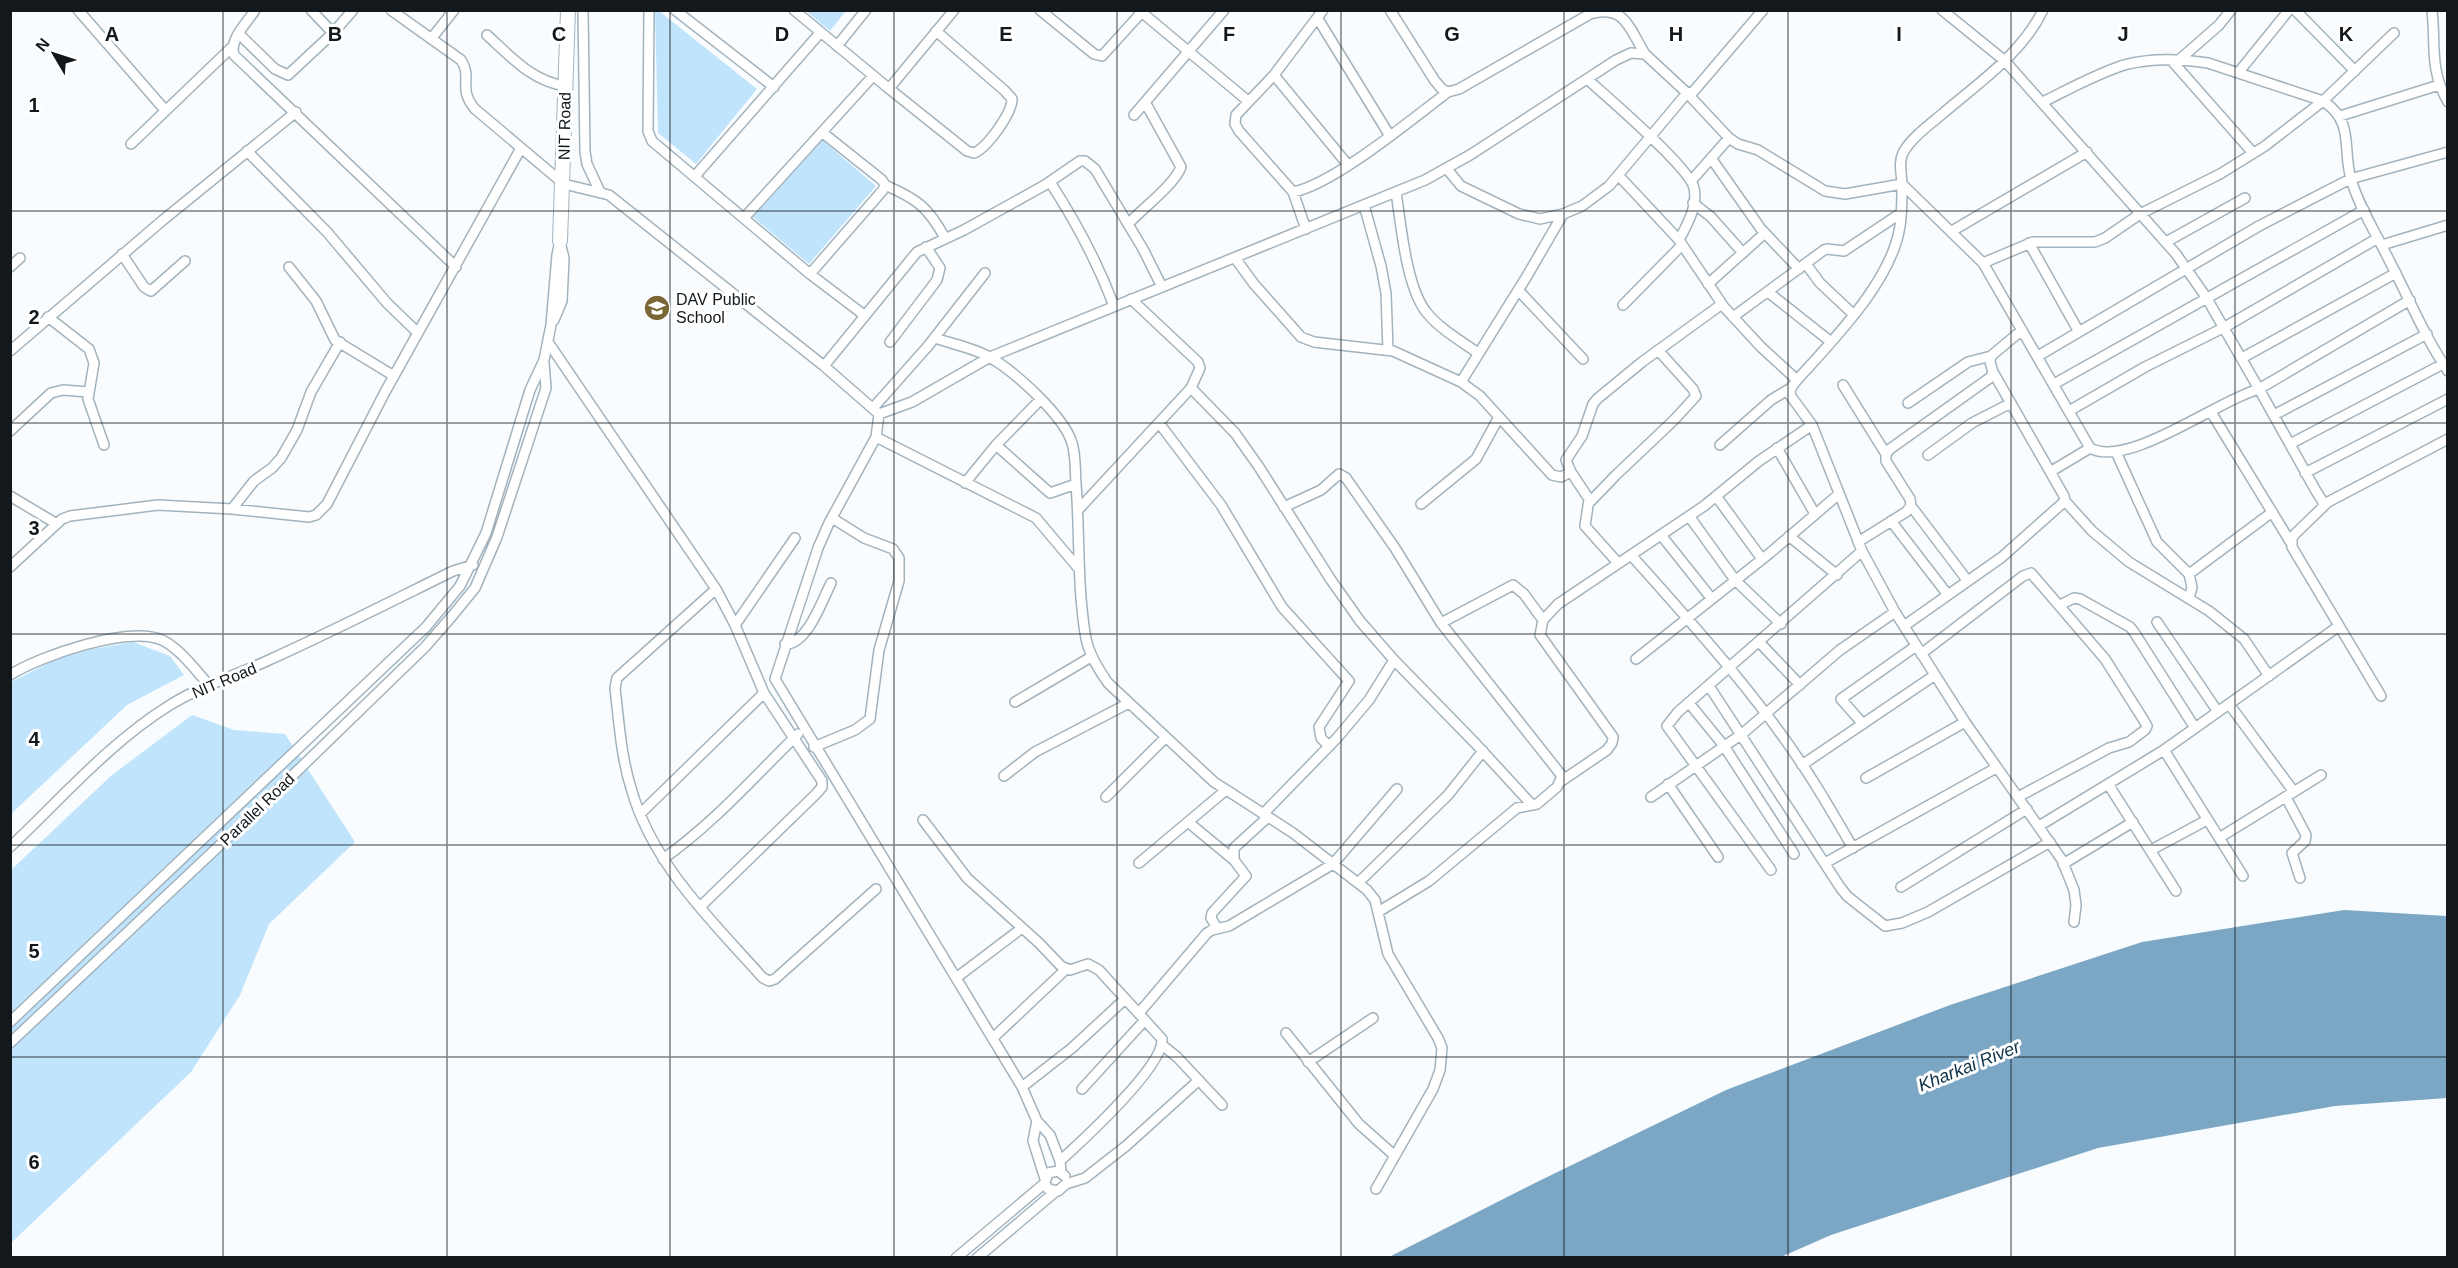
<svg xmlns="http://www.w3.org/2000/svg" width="2458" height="1268" viewBox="0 0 2458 1268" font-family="Helvetica,sans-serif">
<rect width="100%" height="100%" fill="#f9fcff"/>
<path fill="#c0e4fc" d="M655,11H659L757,89L696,164L658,133Z
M806,11H846L830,31Z
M821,139L876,186L809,264L753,217Z
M133,642L170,656L184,675L127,705L11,814V682L54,660L93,649Z
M192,715L234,730L285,734L355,842L269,924L240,995L191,1072L11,1243V870L112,775Z"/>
<path fill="#7ba7c4" d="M2344,910L2447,916V1098L2335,1106L2098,1148L1831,1235L1781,1257H1389L1539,1181L1726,1090L1950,1005L2142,942Z"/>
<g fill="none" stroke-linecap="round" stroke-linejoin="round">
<g stroke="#a2b3be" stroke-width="12">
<path id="street" d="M78,10L165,110
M255,10C247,23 229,39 234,55L456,267
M311,10L333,33
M391,10L461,60C473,78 457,88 475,109L564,184L609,195L824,366L879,414L876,437L829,523L818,548L775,679L1022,1087L1037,1121L1050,1135L1060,1161L1061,1172
M583,10L585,152L587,164L600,192
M649,10L648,131L652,141L810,274L864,315
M675,10L774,87
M794,10L887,87L892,85L954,10
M1040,10L1094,54L1102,56L1141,13
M1139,10L1248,101
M1323,10L1274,75L1236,115L1235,124L1239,131L1293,192C1333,185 1413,118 1448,92
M1390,10L1435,81L1442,89L1448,92L1459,89L1590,14C1625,4 1629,28 1645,54
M1942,10L2005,61L2176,254L2206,297L2259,389L2410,300
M2043,10C2022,54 1977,84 1941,115C1929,125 1910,139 1903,153C1898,163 1902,175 1902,185C1902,199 1902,213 1900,226C1892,281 1833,340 1797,380L1791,388L1790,395L1812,425L1862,551L1895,612L1965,722L2062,860L2074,890L2076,905L2074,922
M2295,10L2355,71
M2432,10C2436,46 2429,69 2448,102
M1318,19L1390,136
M239,34L275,69L288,75L333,33L353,10
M487,35C511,57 532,81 565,86
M431,39L454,10
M837,46L866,10
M2179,60L2219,25L2231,10
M2172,61L2253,153
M2238,73L2289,10
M1274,75L1348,165
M1587,79C1606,96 1690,168 1694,188C1698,206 1687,225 1679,240
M887,87L967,151L974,153C987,148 1012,113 1012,99L1005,91L936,31
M2043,102C2069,89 2096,74 2124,65C2150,58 2182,59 2208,63L2323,101C2355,122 2342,148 2351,179C2359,207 2377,235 2390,262C2409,298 2425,338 2448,371
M1134,115L1224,10
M2340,116L2439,85
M131,144L232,47
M247,151L327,232L387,303L418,333
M1711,158L1761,229L1799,269
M1447,169L1461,186L1519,214L1540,219L1563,214L1582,206L1609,186L1687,93L1729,138L1738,144L1758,150L1825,191L1845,194L1902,184L1983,263L2090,448C2128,469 2218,400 2259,389L2316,491L2323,502H2328L2448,439
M695,176L820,33
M1619,176L1679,240L1724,307L1761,347L1797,380
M1691,181L1729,138
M1050,182C1076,222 1097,261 1114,306
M885,185C917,199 928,207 945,238
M1293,192L1306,229
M1396,192C1401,224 1406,288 1427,313C1440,329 1461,341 1478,353
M1693,203L1711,217L1743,253
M1364,205L1381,266L1386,293L1388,350
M744,218L873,76
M1128,224C1143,208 1175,184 1181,167L1145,102
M1952,231L2087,152
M2166,242L2245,198
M2029,243L2079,332
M2382,245L2448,225
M122,254L144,287L151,291L185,261
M1235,258L1254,284L1301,337L1314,342L1393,351L1461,382L1480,396L1552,475L1561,477L1571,472
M1983,263L2033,242H2095L2105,238L2140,214L2220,174L2265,146L2323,101L2394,33
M1806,264L1820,283L1853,314
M10,267L20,258
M289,267L316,301L335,340L394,376
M810,274L883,190L885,185L882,180L823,133
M1708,284L1765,233
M1518,290L1583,359
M1768,292L1831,342
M1623,305L1682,245
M48,317L89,349L94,363L88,399L104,445
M1733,317L1824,250L1827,249L1844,251L1901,213
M554,320L562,301L564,258L561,246
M935,338C952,344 975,348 991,358C1015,372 1064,416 1072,443C1076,456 1075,470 1076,484C1079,522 1078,560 1081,598C1085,638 1084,649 1108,683L1214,782L1293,833L1367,890L1375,900L1388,954L1438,1038L1442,1048L1440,1070L1433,1089L1376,1189
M548,342L716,589L735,625L764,693L822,781V787L816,794L701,906
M890,342L937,280L940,268L926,247
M10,351L163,220L296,112
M2038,356L2259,226L2350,179L2448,152
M2242,358L2396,273
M824,366L917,252L964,230L1045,185L1080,161H1085L1095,169L1143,249L1162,287
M1461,382L1527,276L1563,214
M2054,384L2364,210
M1843,385L1886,454
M1191,388L1235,433L1259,467L1331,580L1360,621L1394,660L1369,700L1337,738L1263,814
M1908,403L1968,362L1991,356
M873,408L928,346L985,273
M2069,411L2145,367L2225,327L2378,238
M2211,412L2291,543
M879,414L912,402L990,357L1425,180L1470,155L1616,60L1631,53L1645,54L1687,93L1693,92L1763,10
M2274,415L2427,334
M1159,423L1221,505L1282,607L1349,681L1319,727L1321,738L1329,746
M10,431L51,393L63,390L88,392
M876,437L1036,518L1079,569
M2290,444L2443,364
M996,445L1050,493L1076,484
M1720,445L1771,400L1791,388
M1777,448L1815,514
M2116,452L2157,542L2189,574L2192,587L2189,599
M1928,455L1972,423L2011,403
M2050,472L2090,448
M2305,473L2448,399
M965,483L996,445L1041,399
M10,496L57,524
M1716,496L1762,559
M2065,501L2092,531L2129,562L2209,611L2244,639L2269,676
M2328,502L2295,534L2292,538V547L2381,696
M1589,503L1616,475L1674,420L1696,396L1693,389L1658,350
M1421,504L1476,459L1499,417
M1911,506L1967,580
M1284,507L1321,490L1339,474L1346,478L1395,548L1441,623L1562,776L1557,787L1537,804L1517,808L1429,881L1378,912
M232,509L254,481L272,468L281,458L297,430L311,392L340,342
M1078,510L1191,388L1200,368L1198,362L1131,299
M1689,516L1735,580L1781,624
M1891,521L1948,595
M1661,535L1712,599
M1789,536L1837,575
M1858,542L1906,512L1911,506L1910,499L1886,461V454L1890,449L1991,377L1993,372L1990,362L1991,356L2022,330
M1631,555C1695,627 1761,699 1813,781C1827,803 1840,826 1853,848
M1618,563L1585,526L1589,499L1571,472L1566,460L1582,436L1593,404L1597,399L1642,362L1722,304
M10,567L62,519L70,516L158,505L232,509L309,517L316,515L327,504L385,392L521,148
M2189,574L2271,513
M716,589L617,678L615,688C619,722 621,756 631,788C652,864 712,921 763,978L769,981L775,979L876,889
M2060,605L2074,598L2080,599L2130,627L2134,632L2195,728
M2157,622L2218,712
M1441,623L1513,585L1524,594L1543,620
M735,625L795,538
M1904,626L2002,557L2065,501L2064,496L1993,372
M1760,643L1800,685
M785,644C807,645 822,601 831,583
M1921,654L2023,576L2031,573L2105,659L2143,719L2147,726L2145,730L2129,742L2109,748L2018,797
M1636,659L1770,553L1839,494
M1394,660L1475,743L1532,805
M10,675C40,656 131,624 164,641C182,651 196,671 210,686
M1709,686L1840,887L1847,896L1885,926L1902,923L1928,912L2050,842
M1015,702L1091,657
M1689,703L1724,746L1794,854
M2229,704L2294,792
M1863,724L1841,699L1916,646
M814,747L855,730L870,719L879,650L899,581V558L893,549L864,538L832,518
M2164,750L2243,876
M1802,765L1935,675
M1004,776L1035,752L1129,703
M1866,778L1965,722
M1560,782L1607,750L1612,743L1613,737L1540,635L1543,620L1558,604L1704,506L1759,461L1812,425
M1668,784L1718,857
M2108,784L2176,891
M1106,797L1165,738
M1651,797L1742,734L1840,650L1895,612
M2286,797L2306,835L2305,841L2292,853L2300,878
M641,813L764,693
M923,820L967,878L1039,943L1061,966L1070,970L1088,964L1099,970L1162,1039C1164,1066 1082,1141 1060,1161
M1188,822L1234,860
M2039,826L2164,750L2339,626
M2219,838L2321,775
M10,847C61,799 110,742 170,705C200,686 237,675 269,660C331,632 392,601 453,571L473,565
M2151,850L2207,820
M663,859C714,823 754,777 798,734
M1139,863L1226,790
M1825,863L1996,768
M2063,864L2133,822
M1771,870L1667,726L1678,712L1862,551
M1358,883L1448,795L1483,751
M1901,887L2027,809
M1217,928L1211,918L1212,913L1246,876L1234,860V848L1268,817
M956,978L1022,928
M1139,1013L1207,933L1212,930L1229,926L1333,864L1397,789
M10,1022L426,627L460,586L486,533L530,390L544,360L551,325L557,255L560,241
M1286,1033L1359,1124L1395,1156
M993,1038L1065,970
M10,1043L256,811L425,647L453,615L475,588L497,537L546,388L544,363
M1162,1045L1177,1057L1222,1105
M1308,1062L1373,1018
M1022,1087L1072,1048L1125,999
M1082,1089L1145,1020
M1037,1121L1033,1141L1045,1179
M1045,1183L1048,1189L1058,1191L1066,1184L1085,1178L1126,1146L1199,1080
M956,1258L1045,1183L1048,1173L1058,1171L1065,1176
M977,1258L1055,1192"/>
</g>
<g stroke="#a2b3be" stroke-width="16">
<path id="secondary" d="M560,241L568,10"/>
</g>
<use href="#street" stroke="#fff" stroke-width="9"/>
<use href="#secondary" stroke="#fff" stroke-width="14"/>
</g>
<path fill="none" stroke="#12181c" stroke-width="1.5" stroke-opacity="0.55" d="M223,10V1258M447,10V1258M670,10V1258M894,10V1258M1117,10V1258M1341,10V1258M1564,10V1258M1788,10V1258M2011,10V1258M2235,10V1258M10,211H2448M10,423H2448M10,634H2448M10,845H2448M10,1057H2448"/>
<defs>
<g id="school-disc" transform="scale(1.35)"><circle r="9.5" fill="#7b6736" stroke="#fff"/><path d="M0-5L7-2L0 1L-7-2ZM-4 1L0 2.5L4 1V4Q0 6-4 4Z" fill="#fff"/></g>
</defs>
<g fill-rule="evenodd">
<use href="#school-disc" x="657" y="308"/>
</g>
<g text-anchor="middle" stroke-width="6" stroke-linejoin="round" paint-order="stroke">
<g font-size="16" fill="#12181c" stroke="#fff">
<text transform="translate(564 126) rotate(-89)" y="6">NIT Road</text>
<text transform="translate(224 680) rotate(-23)" y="6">NIT Road</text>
<text transform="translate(257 809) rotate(-44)" y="6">Parallel Road</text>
</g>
<g font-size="16" fill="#12181c" stroke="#fff" text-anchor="start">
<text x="676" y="305">DAV Public<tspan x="676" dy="18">School</tspan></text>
</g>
<g font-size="18" font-style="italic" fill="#0f3449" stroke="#fff">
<text transform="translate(1969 1066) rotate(-22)" y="6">Kharkai River</text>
</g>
</g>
<g font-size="20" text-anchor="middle" font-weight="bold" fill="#12181c" stroke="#fff" stroke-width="6" stroke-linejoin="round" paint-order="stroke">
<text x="112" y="41">A</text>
<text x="335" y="41">B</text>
<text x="559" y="41">C</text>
<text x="782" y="41">D</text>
<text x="1006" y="41">E</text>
<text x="1229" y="41">F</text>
<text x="1452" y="41">G</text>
<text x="1676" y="41">H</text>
<text x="1899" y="41">I</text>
<text x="2123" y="41">J</text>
<text x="2346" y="41">K</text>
<text x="34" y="112">1</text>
<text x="34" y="324">2</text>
<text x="34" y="535">3</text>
<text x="34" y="746">4</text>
<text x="34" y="958">5</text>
<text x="34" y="1169">6</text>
</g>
<rect width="2458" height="1268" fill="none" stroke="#12181c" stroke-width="24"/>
<g transform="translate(54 54) rotate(309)" stroke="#ffffff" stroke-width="4.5" paint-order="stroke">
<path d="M0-4.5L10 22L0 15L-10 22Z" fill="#12181c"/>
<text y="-9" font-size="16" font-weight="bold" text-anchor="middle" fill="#12181c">N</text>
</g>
</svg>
